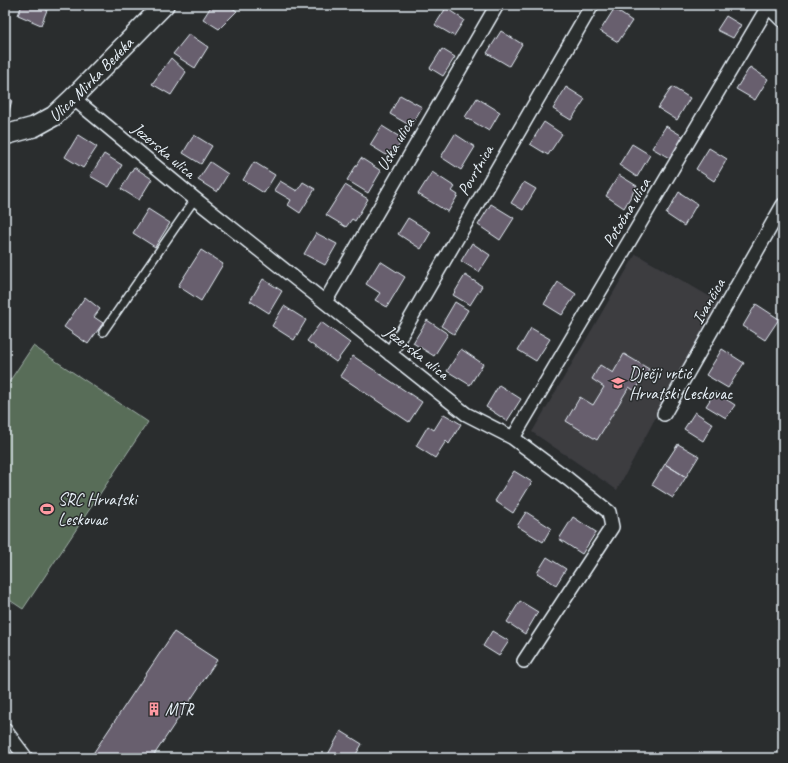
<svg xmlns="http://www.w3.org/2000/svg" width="788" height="763" viewBox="0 0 788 763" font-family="Caveat,sans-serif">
<rect width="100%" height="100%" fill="#2a2d2e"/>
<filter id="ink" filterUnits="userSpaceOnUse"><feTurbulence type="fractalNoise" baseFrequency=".025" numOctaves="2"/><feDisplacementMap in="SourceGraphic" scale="8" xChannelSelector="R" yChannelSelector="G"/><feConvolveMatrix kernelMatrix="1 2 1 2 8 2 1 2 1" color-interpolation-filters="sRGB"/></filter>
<g filter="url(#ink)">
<path fill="#3c3c41" d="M636,254L721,303L658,413L617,490L532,432Z"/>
<path fill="#586d58" stroke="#a0afa8" d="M33,346L148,422L23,609L5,597V388Z"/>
<path fill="#675e6e" stroke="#e8f1f8" d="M22,5H49L41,25L18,15Z
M212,5H227L237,11L219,29L203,19Z
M446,8L464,20L454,36L435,25Z
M614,9L632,21L618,42L600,31Z
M726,16L741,25L733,38L717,30Z
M501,31L522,44L509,66L487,53Z
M189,34L208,47L195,68L173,54Z
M442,49L455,57L443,76L430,68Z
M171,58L186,72L171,95L152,84Z
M750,67L768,79L755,100L736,89Z
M566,87L585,99L571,120L553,109Z
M672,87L690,98L677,120L658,108Z
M400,95L422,107L411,126L390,114Z
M5,98L12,100L5,126Z
M477,98L500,112L489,131L465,117Z
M544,122L562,134L548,155L530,144Z
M382,126L403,139L391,158L370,145Z
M666,126L684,137L671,159L652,148Z
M455,134L475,147L461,170L441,157Z
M78,135L97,147L83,168L65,157Z
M194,135L212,146L201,164L183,153Z
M632,144L650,155L637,177L619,165Z
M709,148L727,159L714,181L696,169Z
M104,154L122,165L109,187L90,176Z
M361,158L381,171L368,193L347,180Z
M210,162L228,174L217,192L198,180Z
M254,162L275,175L264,193L243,180Z
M134,167L152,179L139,200L121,189Z
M432,172L455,187L452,191L458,195L448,212L418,194Z
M619,175L637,186L624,208L606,196Z
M280,181L297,191L303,182L315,189L300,213L288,205L291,200L274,190Z
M524,182L536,189L523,210L511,203Z
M345,185L368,199L355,221L352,219L346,227L326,215Z
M679,192L697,204L684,226L666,214Z
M491,204L514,218L500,240L478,225Z
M148,209L170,223L155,247L133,233Z
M408,218L431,232L421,249L398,234Z
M316,233L337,244L325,265L304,254Z
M472,243L490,255L479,272L461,261Z
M201,250L223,264L201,301L178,286Z
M380,261L405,277L387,307L375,300L380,293L366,284Z
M465,275L482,286L470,305L453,295Z
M263,279L282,291L269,313L250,301Z
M558,282L576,294L562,315L544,304Z
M85,297L100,309L94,317L103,323L88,344L64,327Z
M455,302L468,310L454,334L441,326Z
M756,304L779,319L765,340L743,326Z
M284,306L306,320L294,340L272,326Z
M427,320L448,334L434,356L413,343Z
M321,322L350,343L336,362L307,341Z
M531,328L550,339L536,361L518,350Z
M461,349L483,364L470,385L447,371Z
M722,349L744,363L728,388L706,375Z
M624,354L649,369L635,391L629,387L597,440L566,421L580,397L593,405L604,387L592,379L600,365L613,373Z
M353,356L422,402L409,422L340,376Z
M499,385L521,399L507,421L486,407Z
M715,392L735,405L726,418L706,406Z
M695,412L713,424L703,441L684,429Z
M444,414L461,424L449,444L446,441L435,458L416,446L428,426L434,430Z
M678,444L699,456L686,477L665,464Z
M665,464L686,477L673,498L652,485Z
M514,471L532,482L513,513L495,501Z
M526,512L551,528L543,542L517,526Z
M573,517L596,532L582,554L559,539Z
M547,557L566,569L556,585L537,573Z
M520,601L538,612L525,634L507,622Z
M492,631L509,641L499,656L483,646Z
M174,632L217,660L152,758H90Z
M341,731L362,744L354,758H326Z"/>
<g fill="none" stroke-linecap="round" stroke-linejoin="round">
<g stroke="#e8f1f8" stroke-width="10">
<path id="service" d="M103,332L195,199"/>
</g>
<g stroke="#e8f1f8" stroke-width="16">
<path id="minor" d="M73,98L195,199L466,414L513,438L568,479L609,512L612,527L524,661
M325,302L497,5
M390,354L592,5
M664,414L783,205
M513,438L769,5
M5,730L26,758"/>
</g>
<g stroke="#e8f1f8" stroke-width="22">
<g id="secondary">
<path d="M771,5L783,17"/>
<path id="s1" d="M5,135L34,127L54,116L73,98L164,5"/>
</g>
</g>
<use href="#service" stroke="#2a2d2e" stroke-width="7"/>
<use href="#minor" stroke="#2a2d2e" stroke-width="13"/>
<use href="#secondary" stroke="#2a2d2e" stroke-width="19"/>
</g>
</g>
<defs>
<g id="school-bare" transform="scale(1.08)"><path d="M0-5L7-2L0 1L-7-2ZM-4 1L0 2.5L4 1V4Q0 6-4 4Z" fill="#ff9aa2" stroke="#2a2d2e" stroke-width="2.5" paint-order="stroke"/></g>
<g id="stadium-bare" transform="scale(1.08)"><path d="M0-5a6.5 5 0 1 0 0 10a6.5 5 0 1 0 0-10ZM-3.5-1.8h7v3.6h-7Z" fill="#ff9aa2" stroke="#2a2d2e" stroke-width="2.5" paint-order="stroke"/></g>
<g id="building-bare" transform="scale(1.08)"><path d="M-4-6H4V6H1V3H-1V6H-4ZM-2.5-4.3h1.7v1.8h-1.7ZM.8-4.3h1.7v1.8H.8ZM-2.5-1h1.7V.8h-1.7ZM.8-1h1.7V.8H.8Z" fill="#ff9aa2" stroke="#2a2d2e" stroke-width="2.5" paint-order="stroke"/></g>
</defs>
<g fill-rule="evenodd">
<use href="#school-bare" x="618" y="383"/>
<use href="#stadium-bare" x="47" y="509"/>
<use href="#building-bare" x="154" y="709"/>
</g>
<g text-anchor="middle" stroke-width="3" stroke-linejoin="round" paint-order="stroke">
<g font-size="17" fill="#e8f1f8" stroke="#2a2d2e">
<text dy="6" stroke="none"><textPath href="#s1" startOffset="105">Ulica Mirka Bedeka</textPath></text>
<text transform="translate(395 144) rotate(-60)" y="6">Uska ulica</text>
<text transform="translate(164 150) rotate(40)" y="6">Jezerska ulica</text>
<text transform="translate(475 170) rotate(-60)" y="6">Povrtnica</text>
<text transform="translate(626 212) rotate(-59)" y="6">Potočna ulica</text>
<text transform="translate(708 301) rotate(-60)" y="6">Ivančica</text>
<text transform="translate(417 352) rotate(38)" y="6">Jezerska ulica</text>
</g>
<g font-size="17" fill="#e8f1f8" stroke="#2a2d2e" text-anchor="start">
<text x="629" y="379">Dječji vrtić<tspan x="629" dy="20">Hrvatski Leskovac</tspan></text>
<text x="58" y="505">SRC Hrvatski<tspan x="58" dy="20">Leskovac</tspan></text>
<text x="165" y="715">MTR</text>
</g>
</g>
<rect width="788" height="763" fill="none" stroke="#2a2d2e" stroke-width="20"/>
<rect x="10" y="10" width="768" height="743" fill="none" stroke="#e8f1f8" stroke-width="1.5" filter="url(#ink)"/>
</svg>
